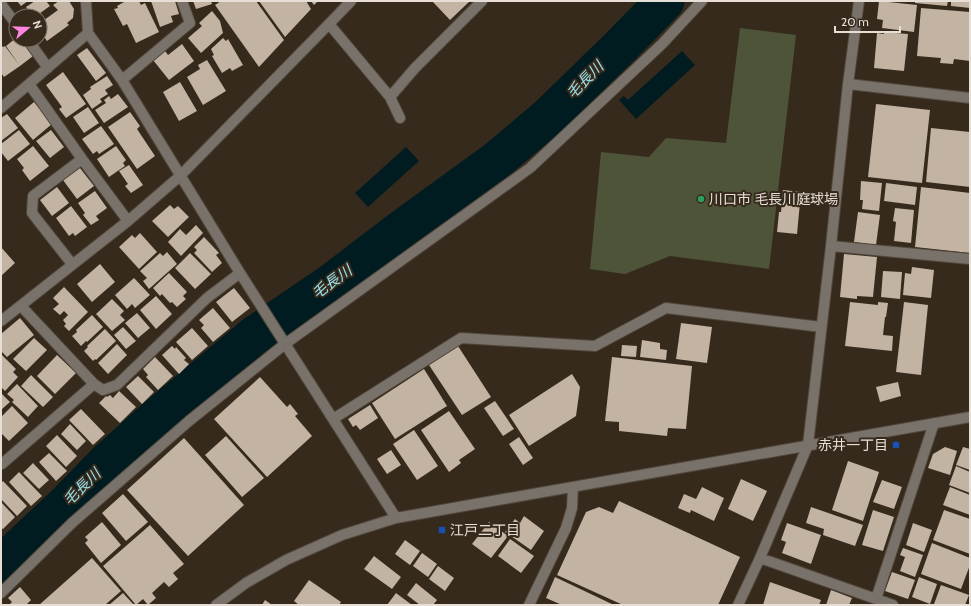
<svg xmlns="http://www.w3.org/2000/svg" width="971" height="606" viewBox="0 0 971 606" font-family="Cabin,'Noto Sans JP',sans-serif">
<rect width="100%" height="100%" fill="#362a1c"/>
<path fill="#4e5438" d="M740,28L796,35L769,269L670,256L625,274L590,269L601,152L649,157L666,138L726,143Z"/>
<path fill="#001c20" d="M682,51L695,65L636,119L619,100L624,96L628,100Z
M406,147L419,161L368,207L355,193Z"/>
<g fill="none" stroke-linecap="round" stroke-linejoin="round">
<path stroke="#001c20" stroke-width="39" d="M1,565L65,505L106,463L155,419L255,335L330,284L402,229L497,160L548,117L620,47L665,1"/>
</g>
<path fill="#c2b3a3" d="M17,1H28L21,6Z
M35,1H46L50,6L36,16H32L26,7Z
M59,1H69L74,9L73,18L67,23L69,25L47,41L40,31V23L58,10L53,5Z
M123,1H139L141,5L145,3L159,32L136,43L127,24L123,26L114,9L118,8L117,6L124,2Z
M151,1H175L179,14L171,16L173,22L160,27Z
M193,1H211L212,4L196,9Z
M221,1H256L284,40L259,67L215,5Z
M259,1H306L311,9L285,37Z
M311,1H318L314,5Z
M432,1H470L450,20Z
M879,1L917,5L914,32L882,28L883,20L877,19Z
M915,1H948L947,6L915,3Z
M951,1H970V8L951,6Z
M921,8L970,12V61L954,59L953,64L940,63L941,58L917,56Z
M212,11L220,21L223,33L201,53L188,38L202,26L199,23Z
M884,32L908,34L904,71L874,68L877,33L884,34Z
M16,38V40H22L33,56L20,66L6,46Z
M223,38L226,41L228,39L243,65L232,71L230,68L222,73L212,56L214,55L211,49Z
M182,44L194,61L169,80L153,60L165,51L168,55Z
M1,45L3,47L5,46L20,66L4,77L1,73Z
M87,48L106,73L96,81L77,55Z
M207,60L226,91L203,105L187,77L200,69L198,65Z
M63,72L86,104L66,118L59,109L62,107L46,85Z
M107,76L113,85L105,90L108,94L100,99L102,102L92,109L83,95L91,89L90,87Z
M180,82L197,111L179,121L163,92Z
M118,94L128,107L104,123L95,110L106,103L104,100L109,96L111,99Z
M34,102L52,124L33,140L15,118Z
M876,104L930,110L922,183L868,177Z
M88,107L99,123L84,133L73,117Z
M130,112L140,126L137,129L155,156L137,169L108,127Z
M7,114L18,128L1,141V118Z
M101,126L114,144L99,154L97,151L93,154L82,139Z
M931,128L970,132V187L926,182Z
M19,130L30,144L8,161L1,152V144Z
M51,130L64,147L50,158L36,141Z
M33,146L49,166L30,181L22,170L24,168L17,159Z
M116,146L126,160L123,163L125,166L109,177L97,159Z
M129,165L143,185L131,193L125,186L128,184L119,171Z
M80,168L94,186L77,199L63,180Z
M861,181L882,183L879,211L862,209L863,200H860Z
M886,183L917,187L915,205L884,201Z
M57,187L69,203L52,216L40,200Z
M921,187L970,193V253L915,247Z
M783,190L801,192L797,234L777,232L779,212H781Z
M95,191L107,208L96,216L99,220L91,225L83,215L85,213L78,203Z
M170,205L174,209L178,206L189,217L168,237L152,221Z
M71,206L87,227L75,236L73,233L69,236L56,218Z
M895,208L914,210L911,243L894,241L896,222L893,221Z
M858,212L880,215L876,245L854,242Z
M196,225L203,233L181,256L168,242L180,229L186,235Z
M140,233L157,252L139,269L119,247L132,235L135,238Z
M204,237L219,253L216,255L222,263L212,272L194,253L197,250L194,247Z
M1,247L15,263L1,276Z
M167,252L177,264L149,289L143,281L147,278L140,271L160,253L163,256Z
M190,253L211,274L195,289L175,268Z
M844,254L877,257L873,297L857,296V299L840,297Z
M100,264L115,282L92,302L77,284Z
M912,267L934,270L931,298L903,295L905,273L911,274Z
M883,271L902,272L900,299L881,297Z
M169,273L187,292L183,296L186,299L177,307L172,302L170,303L162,294L160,296L153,288Z
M134,278L150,295L135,308L132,304L127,309L115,295Z
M64,287L88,312L69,331L64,326L66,324L63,320L68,315L64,311L60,315L53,309L59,304L53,298Z
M234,288L250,308L232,322L216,302Z
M156,296L172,314L156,329L140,310Z
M112,299L124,311L120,315L125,320L112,331L96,314Z
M850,302L878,305V302L888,303L886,317H885L883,335L893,336L892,351L845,346Z
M904,302L928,305L921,375L896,372Z
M213,308L230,328L213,342L201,328L204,325L199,320Z
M137,313L150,328L138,338L125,323Z
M92,315L103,327L87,342L86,341L81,346L72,336L77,332L76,330Z
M20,318L34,335L7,357L1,351V334Z
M681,323L712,327L707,363L676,359Z
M123,327L136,341L126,349L114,335Z
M192,328L208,346L192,360L176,342Z
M105,329L116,341L96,360L95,359L93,361L84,351L88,347L87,346Z
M34,338L47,350L26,371L13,359Z
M642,340L660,343V349L667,350L666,360L640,357Z
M117,344L127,355L108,374L98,363Z
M622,345L637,346L636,357L621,356Z
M172,346L175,349L176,347L186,358L184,360L189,364L179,374L162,355Z
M458,346L491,397L462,415L429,365Z
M1,354L16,369L13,372L18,377L5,391L1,387Z
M57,355L76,373L55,394L37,376Z
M155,357L173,376L158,390L146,377L148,375L143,369Z
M612,357L692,366L686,429L668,428L667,436L619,431V422L605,421Z
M424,369L447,406L395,439L372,403Z
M572,374L580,387L576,416L529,446L509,415Z
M31,375L53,397L43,407L21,386Z
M138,376L154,392L142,404L126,387Z
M260,377L287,407L290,404L298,414L295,416L312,436L267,477L214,419Z
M898,382L901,396L880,402L876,387Z
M17,384L38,406L28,417L12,402L14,400L7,394Z
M119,391L136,407L120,423L99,403L106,396L107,397L110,395L113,398Z
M1,393L10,402L1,410Z
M495,401L514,429L503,436L484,408Z
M370,405L378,418L360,430L356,425L353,427L348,419Z
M12,406L28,423L9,441L1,433V417Z
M81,409L105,434L93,445L69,420Z
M449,411L475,449L459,460L461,463L449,472L421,430Z
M70,424L86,441L77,450L61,434Z
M414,430L438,466L417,480L393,444Z
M57,435L77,456L66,467L46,446Z
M226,436L264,478L242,497L205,455Z
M519,437L533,458L523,465L509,444Z
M184,438L244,505L188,556L127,490Z
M945,447L957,451L950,475L928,468L933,454Z
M963,447L970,449V470L956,465Z
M391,450L401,465L387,474L377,459Z
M49,453L67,471L56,481L39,462Z
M848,461L879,472L863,521L832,510Z
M33,463L49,480L39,489L23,473Z
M956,466L970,472V493L949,485Z
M19,472L42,496L31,506L9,482Z
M741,479L767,491L753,521L728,509Z
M882,480L902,487L894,509L873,502Z
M3,481L27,506L17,516L1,499V483Z
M702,487L724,498L714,521L691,510L690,513L678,508L684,494L696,499Z
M950,487L970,495V515L943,505Z
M123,494L148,522L126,541L102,513Z
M619,501L740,557L718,605H623L557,575L586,512L599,507L613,513Z
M1,502L15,517L3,529L1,528Z
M811,507L863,525L855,546L823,535L824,529L806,523Z
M873,510L894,517L883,551L862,545Z
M944,510L970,519V554L933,540Z
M524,516L544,531L531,550L505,532L515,519L520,523Z
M102,522L121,545L101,563L85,543L88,540L85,537Z
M489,522L508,536L491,558L472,544Z
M787,523L821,535L811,564L782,553L786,542L781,540Z
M913,523L932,530L924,552L906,545Z
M150,525L184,564L173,573L178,579L169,587L164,582L152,593L156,598L148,605L143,599L136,605L103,566Z
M510,539L534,556L521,573L498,556Z
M405,540L420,551L410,565L395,554Z
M932,543L970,558V565L961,589L921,574Z
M903,548L923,555L915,577L900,571L905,557L900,555Z
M422,553L437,564L428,577L413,566Z
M374,556L401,577L392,589L364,569Z
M92,558L121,591L105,605H39Z
M438,566L454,578L445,591L429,579Z
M892,572L915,580L908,599L885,591Z
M555,577L614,605H562L546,598Z
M919,577L937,584L930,604L912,597Z
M309,580L341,602L339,605H299L294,601Z
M770,582L821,600L819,605H763Z
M416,583L437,600L433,605H420L407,595Z
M941,585L969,595L965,605H937L934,604Z
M20,587L31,600L27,604L28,605H9L12,602L8,598Z
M831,590L852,598L849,605H826Z
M123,593L134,605H109Z
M396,593L412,605H387Z
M265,600L272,605H262Z"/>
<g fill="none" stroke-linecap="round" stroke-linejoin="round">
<g stroke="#52473a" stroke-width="12">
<path id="minor" d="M1,4L16,24
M329,24L390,97L400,118
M88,33L122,80L240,273L396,518
M28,40L48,68
M122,80L190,23L182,1
M29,84L82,159L128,221
M848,84L970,98
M390,97L415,68L482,1
M1,108L88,33L86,2V1
M831,246L970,259
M72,264L32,213L33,196L82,159
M21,306L94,384L103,390L117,385L207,298L240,273
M1,321L128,221L180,176L329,24L351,1
M333,419L461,338L595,346L666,308L821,327
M1,463L2,464L94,384
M760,558L893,605
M1,593L72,523L189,421L285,344L530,168L662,44L702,1
M876,599L934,423
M216,605L246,583L286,560L342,535L396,518L970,417
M529,605L566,528L572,508L573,487
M738,605L760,558L808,445L831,246L848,84L859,1"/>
</g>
<use href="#minor" stroke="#78726b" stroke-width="10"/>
</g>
<circle fill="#2e9e5b" stroke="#362a1c" stroke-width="1.5" cx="701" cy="199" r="4"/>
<g fill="#1a4fb4" stroke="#362a1c" stroke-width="1.5">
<rect x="892" y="441" width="8" height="8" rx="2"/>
<rect x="438" y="526" width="8" height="8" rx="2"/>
</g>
<g text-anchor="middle" stroke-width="4" stroke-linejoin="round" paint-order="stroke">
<g font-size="14" fill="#e7dfd6" stroke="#362a1c" text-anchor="start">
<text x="709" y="204">川口市 毛長川庭球場</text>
<text x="888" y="450" text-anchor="end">赤井一丁目</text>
<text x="450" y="535">江戸二丁目</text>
</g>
<g font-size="15" font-style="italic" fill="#98e1ed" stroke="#362a1c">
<text transform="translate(585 80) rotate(-45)" y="5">毛長川</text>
<text transform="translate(332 282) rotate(-36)" y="5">毛長川</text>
<text transform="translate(82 487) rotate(-44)" y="5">毛長川</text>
</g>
</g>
<rect width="971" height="606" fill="none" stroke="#e7dfd6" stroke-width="4"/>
<g transform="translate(28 28) rotate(71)"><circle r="19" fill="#362a1c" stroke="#7d7266"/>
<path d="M0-3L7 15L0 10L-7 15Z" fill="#fd86e2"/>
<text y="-6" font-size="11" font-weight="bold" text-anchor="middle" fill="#e7dfd6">N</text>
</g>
<path d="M835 26v6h65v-6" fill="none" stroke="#e7dfd6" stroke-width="2"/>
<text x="841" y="26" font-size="12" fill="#e7dfd6" stroke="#362a1c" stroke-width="3" paint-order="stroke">20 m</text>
</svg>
